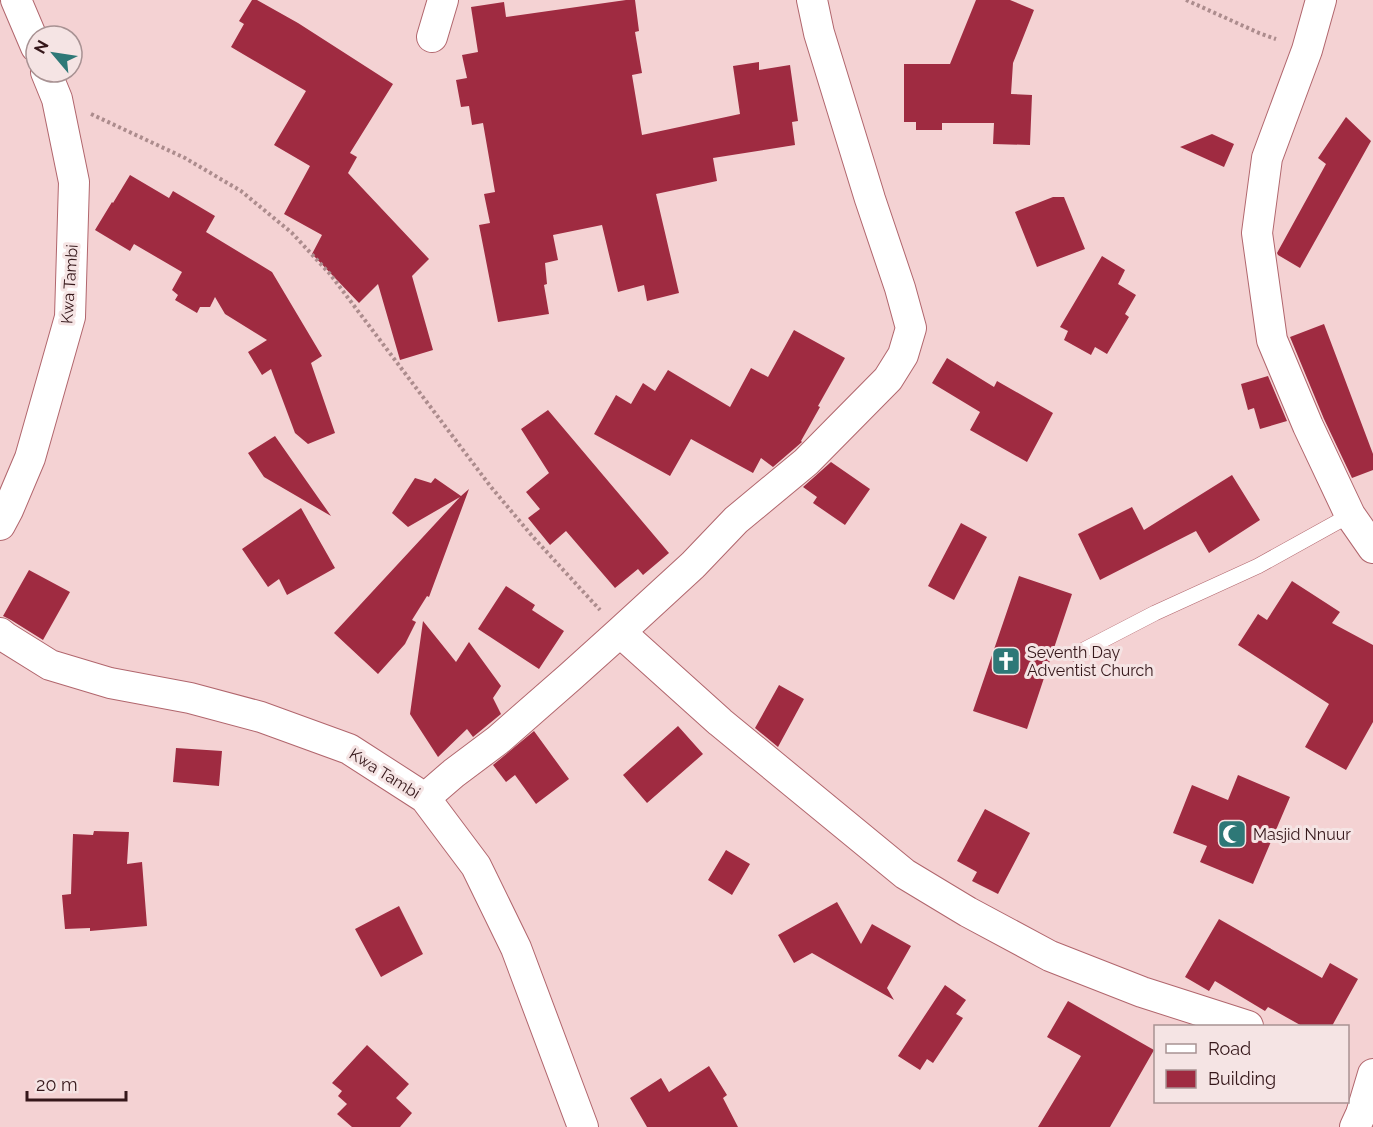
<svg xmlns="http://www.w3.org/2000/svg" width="1373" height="1127" viewBox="0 0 1373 1127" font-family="Raleway,sans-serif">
<rect width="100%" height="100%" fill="#f4d2d3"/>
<path fill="#9f2b41" d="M252,0H257L298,23L393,84L350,153L357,157L348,173L429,259L412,276L433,350L400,360L378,284L359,303L312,254L322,235L284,214L310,166L274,145L306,91L231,47L244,24L239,21Z
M626,0H635L639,31L635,32L642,73L632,75L642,135L740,114L733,66L759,62V70L790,65L798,121L792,122L795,145L713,158L717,181L656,194L679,293L647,301L644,285L618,292L602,225L553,235L558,260L545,263L547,284L544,285L549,314L498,322L479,225L490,223L484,194L495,192L483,123L472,125L469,106L461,107L456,80L467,78L462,55L478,52L471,7L504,2L506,17Z
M976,0H1010L1034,10L1013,63L1011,94L1032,95L1030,145L993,144L994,123H942V130H916V122H904V64H950Z
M1346,117L1371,141L1300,268L1278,255L1277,253L1326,164L1318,158Z
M1212,134L1234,144L1224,167L1180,147Z
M130,175L169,198L173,191L215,216L206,232L272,272L322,356L311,363L335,433L308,444L295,433L271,369L262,375L248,352L267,340L225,314L215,297L210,307H200L197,313L175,300L178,295L172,290L182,272L134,244L130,251L95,230L112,202L113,203Z
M1053,197H1064L1085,249L1037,267L1015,212Z
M1102,256L1125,270L1118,284L1136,295L1125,314L1129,317L1107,354L1095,347L1091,355L1064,340L1068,331L1060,327Z
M1324,324L1373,454V470L1352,478L1324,419L1290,337Z
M794,330L845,358L818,406L820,407L801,441L802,442L773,467L761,458L753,473L691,439L670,476L594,434L616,395L631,404L643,383L655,391L668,370L730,407L751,368L768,377Z
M947,358L994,387L997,381L1053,413L1027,462L970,430L980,412L932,383Z
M1268,376L1287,421L1260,429L1254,408L1248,410L1241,384Z
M548,410L669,553L643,575L638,569L615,588L566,531L550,545L528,518L540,509L526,492L549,473L521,429Z
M275,436L331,516L264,477L248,453Z
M831,462L870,489L845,525L813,503L817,497L803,487Z
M1232,475L1260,520L1209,553L1196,531L1100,580L1078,534L1132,507L1144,530Z
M415,478L431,483L435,478L461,496L469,489L429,597L427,596L412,620L416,622L405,644L378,674L334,633L460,497L408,527L392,513Z
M301,508L335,568L287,595L279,579L268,587L242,549Z
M961,523L987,537L954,600L928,586Z
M29,570L70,592L43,640L11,620L3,616Z
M1019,576L1072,594L1027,729L973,711Z
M1292,581L1340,612L1332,623L1373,645V722L1346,770L1305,747L1329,704L1238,645L1258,614L1267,620Z
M506,586L535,605L532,610L564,631L539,669L478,629Z
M423,621L456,662L469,642L501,686L493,698L501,714L473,737L467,729L438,757L410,714Z
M779,685L804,699L778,747L755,728Z
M678,726L703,754L647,803L623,775Z
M534,731L569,779L536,804L515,775L506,782L493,765Z
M176,748L222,751L219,786L173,782Z
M1238,775L1290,797L1253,884L1200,862L1207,846L1173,833L1192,785L1228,800Z
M985,809L1030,833L998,894L972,881L977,872L957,861Z
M94,831L129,832L127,864L142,862L147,926L90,931V928L65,929L62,895L71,894L73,834L93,835Z
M726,850L750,864L732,895L708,880Z
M837,902L861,944L872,924L911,946L887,988L894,1000L812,953L794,963L778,935Z
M399,906L423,954L381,977L355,929Z
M1219,919L1322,978L1330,963L1358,979L1332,1026H1302L1268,1007L1265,1011L1215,981L1209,991L1185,977Z
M945,985L966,1000L956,1014L963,1018L933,1063L927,1059L920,1070L898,1056Z
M1068,1001L1154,1050L1110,1127H1038L1081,1056L1047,1037Z
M367,1045L409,1084L396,1098L412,1113L400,1127H352L337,1114L347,1104L338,1096L342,1091L332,1083Z
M709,1066L727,1095L723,1098L738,1127H647L630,1098L661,1078L669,1092Z"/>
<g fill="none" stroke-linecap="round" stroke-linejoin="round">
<g stroke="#b1666d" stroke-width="16">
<path id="service" d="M1076,654L1155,613L1258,566L1350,515"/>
</g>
<g stroke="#b1666d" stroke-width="32">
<path id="minor" d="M16,0L36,47
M1321,0L1307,50L1267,158L1257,233L1272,340L1308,426L1350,515L1373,548
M432,37L443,0
M0,525L8,510L30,458L70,317L74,182L57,99L46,72
M620,632L720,722L905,874L968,912L1050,956L1142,992L1248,1026
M0,633L5,637L50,665L110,683L190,698L261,717L349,749L425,798L476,866L516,948L583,1127
M425,798L454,773L498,740L570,677L620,632L693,565L736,520L806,462L888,379L903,355L911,328L900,288L870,199L819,33L812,0
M1355,1127L1361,1114L1373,1074"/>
</g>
<path stroke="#ac8c8d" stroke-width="4" stroke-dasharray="3 3" stroke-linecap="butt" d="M1186,0L1259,33L1276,39
M91,114L185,158L241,191L292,233L330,274L491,487L533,537L600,610"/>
<use href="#service" stroke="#fff" stroke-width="15"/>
<use href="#minor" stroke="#fff" stroke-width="30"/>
</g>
<defs>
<g id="church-square" transform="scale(1.5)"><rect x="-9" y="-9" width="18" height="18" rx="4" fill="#2e7877" stroke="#f5e4e4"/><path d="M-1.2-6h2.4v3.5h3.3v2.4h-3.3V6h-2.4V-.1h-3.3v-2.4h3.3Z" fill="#fff"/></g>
<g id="mosque-square" transform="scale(1.5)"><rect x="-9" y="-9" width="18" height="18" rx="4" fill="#2e7877" stroke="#f5e4e4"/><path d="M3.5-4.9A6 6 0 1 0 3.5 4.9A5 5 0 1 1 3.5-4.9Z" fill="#fff"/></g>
</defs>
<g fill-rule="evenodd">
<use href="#church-square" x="1006" y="661"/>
<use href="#mosque-square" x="1232" y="834"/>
</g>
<g text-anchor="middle" stroke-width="6" stroke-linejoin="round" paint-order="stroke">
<g font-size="16" fill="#35171a" stroke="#f5e4e4">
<text transform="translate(69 284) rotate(-86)" y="6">Kwa Tambi</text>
<text transform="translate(385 773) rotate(32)" y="6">Kwa Tambi</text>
</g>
<g font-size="16" fill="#35171a" stroke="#f5e4e4" text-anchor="start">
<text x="1027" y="658">Seventh Day<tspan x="1027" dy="18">Adventist Church</tspan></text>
<text x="1253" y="840">Masjid Nnuur</text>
</g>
</g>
<rect x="1154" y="1025" width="195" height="78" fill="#f5e4e4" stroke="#a89293" stroke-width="1.5"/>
<rect x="1166" y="1044" width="30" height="9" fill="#ffffff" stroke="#a89293" stroke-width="1.5"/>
<text x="1208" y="1055" font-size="18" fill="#35171a">Road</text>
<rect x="1166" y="1070" width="30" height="18" fill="#9f2b41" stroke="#a89293" stroke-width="1.5"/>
<text x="1208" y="1085" font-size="18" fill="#35171a">Building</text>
<g transform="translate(54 54) rotate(299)"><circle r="28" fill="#f5e4e4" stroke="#a89293" stroke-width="1.5"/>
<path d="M0-4.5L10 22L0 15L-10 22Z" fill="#2e7877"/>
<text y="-9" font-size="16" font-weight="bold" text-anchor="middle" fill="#35171a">N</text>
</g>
<path d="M27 1091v9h99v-9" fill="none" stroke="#35171a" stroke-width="3"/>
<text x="36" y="1091" font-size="18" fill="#35171a" stroke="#f5e4e4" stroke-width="4.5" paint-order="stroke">20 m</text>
</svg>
